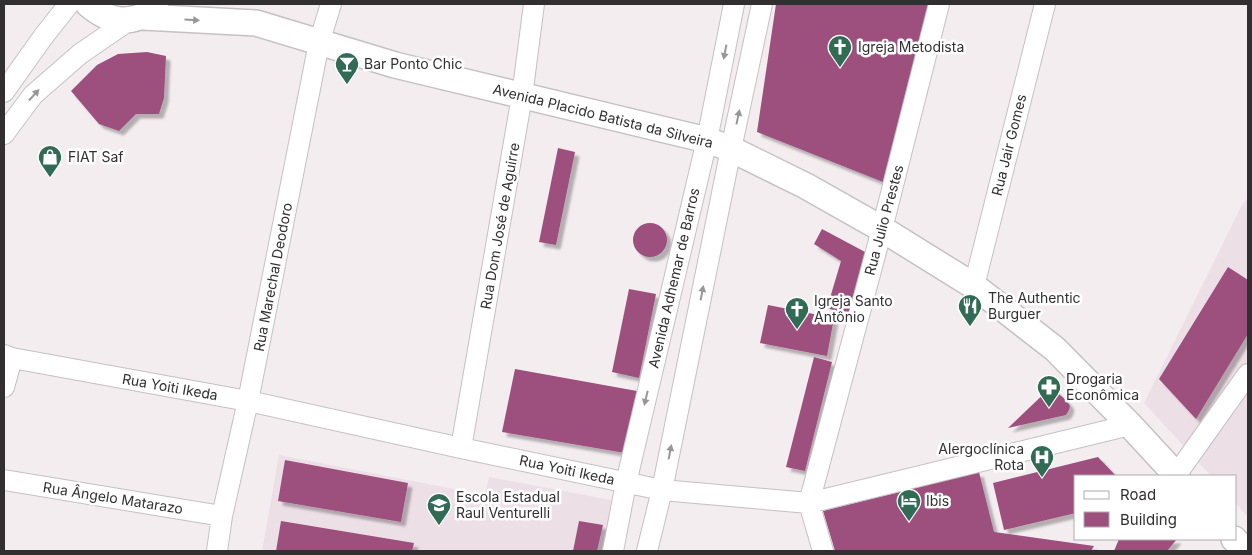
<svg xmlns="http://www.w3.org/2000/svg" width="1252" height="555" viewBox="0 0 1252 555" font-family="Inter,sans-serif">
<defs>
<filter id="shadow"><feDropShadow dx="4.5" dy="4.5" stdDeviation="1" flood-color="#0004"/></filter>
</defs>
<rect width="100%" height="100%" fill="#f4edf0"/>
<path fill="#eddfe6" d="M1248,198V517L1236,503V476H1211L1144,403L1242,205Z
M279,455L485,495L489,477L616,501L606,551H262Z"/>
<path fill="#9d4f7e" filter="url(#shadow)" d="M776,4H931L883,182L757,132Z
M147,52L166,56L164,98L159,114H136L119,131L99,124L71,91L97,65L118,54Z
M558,148L575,152L556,245L539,242Z
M633 240a17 17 0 1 1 34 0a17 17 0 1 1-34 0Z
M822,229L867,253L849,315L827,308L841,261L814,244Z
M1228,267L1248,280V334L1196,419L1159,379Z
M629,289L656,294L639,378L612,372Z
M768,305L834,318L827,356L760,343Z
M814,357L832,362L805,471L786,467Z
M515,369L637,391L625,453L502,432Z
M1051,387L1067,401L1070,406L1069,410L1066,415L1008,428Z
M1098,457L1116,476H1076V513L1004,530L993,483Z
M285,460L408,483L401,522L278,501Z
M979,472L994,532L1094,546L1091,551H835L823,511Z
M281,521L414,543L412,551H276Z
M579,521L603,525L597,551H573Z
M1119,539H1177L1167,551H1114Z"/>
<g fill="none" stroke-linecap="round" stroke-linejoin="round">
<g stroke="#c6c0c3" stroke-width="22">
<path id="minor" d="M4,92L43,37L69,4
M4,134L33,95L80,54L128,21
M974,286L1045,4
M4,355L12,358L248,401L461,448L662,490L809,503L1130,425
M4,387L12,358
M461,448L522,96L534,4
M1176,475L1248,374
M4,480L222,516
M217,551L222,516L248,401L319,43L331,4
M613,551L626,483L707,140L734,4
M647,551L662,490L731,149L762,4
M823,551L809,503L882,229L939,4"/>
</g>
<g stroke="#c6c0c3" stroke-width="28">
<path id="major" d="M88,4C111,24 130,25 156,9
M143,17L256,23L395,65L707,140L731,149L806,186L882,229L974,286L1055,349L1130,425L1177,476
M1234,539L1245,551"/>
</g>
<use href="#minor" stroke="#fff" stroke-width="20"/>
<use href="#major" stroke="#fff" stroke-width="25"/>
</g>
<defs><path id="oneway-solid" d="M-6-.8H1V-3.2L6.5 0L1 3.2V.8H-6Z" transform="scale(1.25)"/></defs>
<g fill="#989798">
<use href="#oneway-solid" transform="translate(192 20) rotate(3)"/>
<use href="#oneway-solid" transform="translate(725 52) rotate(101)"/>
<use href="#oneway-solid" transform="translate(34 95) rotate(-47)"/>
<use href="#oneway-solid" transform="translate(738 117) rotate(-78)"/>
<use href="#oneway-solid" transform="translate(702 293) rotate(-79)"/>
<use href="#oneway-solid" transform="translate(646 398) rotate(103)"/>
<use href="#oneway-solid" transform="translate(670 452) rotate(-79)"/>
</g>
<defs>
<g id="church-pin" transform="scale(1.25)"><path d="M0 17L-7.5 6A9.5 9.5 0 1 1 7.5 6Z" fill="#316b54" stroke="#fff"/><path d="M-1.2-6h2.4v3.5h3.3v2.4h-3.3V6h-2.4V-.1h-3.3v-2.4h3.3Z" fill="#fff"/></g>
<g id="bar-pin" transform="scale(1.25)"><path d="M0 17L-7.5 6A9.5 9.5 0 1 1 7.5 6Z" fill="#316b54" stroke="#fff"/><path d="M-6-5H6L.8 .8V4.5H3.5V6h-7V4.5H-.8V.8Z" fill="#fff"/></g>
<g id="shop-pin" transform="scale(1.25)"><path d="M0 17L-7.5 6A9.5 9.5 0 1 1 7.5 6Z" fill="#316b54" stroke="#fff"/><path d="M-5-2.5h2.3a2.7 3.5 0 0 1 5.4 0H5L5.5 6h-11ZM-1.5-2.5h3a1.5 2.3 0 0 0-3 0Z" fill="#fff"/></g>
<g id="restaurant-pin" transform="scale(1.25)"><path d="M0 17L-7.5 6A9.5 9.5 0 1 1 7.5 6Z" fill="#316b54" stroke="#fff"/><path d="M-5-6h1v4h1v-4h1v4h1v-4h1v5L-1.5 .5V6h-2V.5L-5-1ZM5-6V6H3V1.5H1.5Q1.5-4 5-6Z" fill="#fff"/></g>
<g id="pharmacy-pin" transform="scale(1.25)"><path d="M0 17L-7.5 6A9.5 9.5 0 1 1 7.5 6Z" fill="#316b54" stroke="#fff"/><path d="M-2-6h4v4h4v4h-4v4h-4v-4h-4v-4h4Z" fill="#fff"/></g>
<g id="hospital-pin" transform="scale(1.25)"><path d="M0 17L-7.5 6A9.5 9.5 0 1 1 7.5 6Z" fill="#316b54" stroke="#fff"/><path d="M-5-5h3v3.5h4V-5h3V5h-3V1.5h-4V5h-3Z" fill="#fff"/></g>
<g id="hotel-pin" transform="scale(1.25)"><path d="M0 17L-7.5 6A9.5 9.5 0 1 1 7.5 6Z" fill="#316b54" stroke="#fff"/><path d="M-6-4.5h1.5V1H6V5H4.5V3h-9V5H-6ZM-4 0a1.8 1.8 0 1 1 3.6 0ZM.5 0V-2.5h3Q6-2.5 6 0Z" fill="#fff"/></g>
<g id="school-pin" transform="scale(1.25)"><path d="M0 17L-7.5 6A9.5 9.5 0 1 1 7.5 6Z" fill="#316b54" stroke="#fff"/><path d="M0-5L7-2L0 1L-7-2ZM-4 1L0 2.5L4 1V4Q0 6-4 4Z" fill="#fff"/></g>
</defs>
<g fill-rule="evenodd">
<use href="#church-pin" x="840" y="47"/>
<use href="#bar-pin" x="347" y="64"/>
<use href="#shop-pin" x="50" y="157"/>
<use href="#restaurant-pin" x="970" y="306"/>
<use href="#church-pin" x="797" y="309"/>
<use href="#pharmacy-pin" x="1049" y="387"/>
<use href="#hospital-pin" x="1042" y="457"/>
<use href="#hotel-pin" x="909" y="501"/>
<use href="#school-pin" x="439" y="505"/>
</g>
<g text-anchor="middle" stroke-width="5" stroke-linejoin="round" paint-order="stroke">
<g font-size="14" fill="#322f31" stroke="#fff" text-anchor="start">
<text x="858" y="52">Igreja Metodista</text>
<text x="364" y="69">Bar Ponto Chic</text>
<text x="68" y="162">FIAT Saf</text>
<text x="988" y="303">The Authentic<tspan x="988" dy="16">Burguer</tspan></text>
<text x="814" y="306">Igreja Santo<tspan x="814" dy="16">Antônio</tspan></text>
<text x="1066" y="384">Drogaria<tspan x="1066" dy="16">Econômica</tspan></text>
<text x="1024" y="454" text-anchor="end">Alergoclínica<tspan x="1024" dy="16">Rota</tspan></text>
<text x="456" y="502">Escola Estadual<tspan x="456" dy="16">Raul Venturelli</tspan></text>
<text x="926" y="506">Ibis</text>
</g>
<g font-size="14" fill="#322f31" stroke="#fff">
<text transform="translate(603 116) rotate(14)" y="5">Avenida Placido Batista da Silveira</text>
<text transform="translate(1009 145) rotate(-76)" y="5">Rua Jair Gomes</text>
<text transform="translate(884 220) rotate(-75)" y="5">Rua Julio Prestes</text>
<text transform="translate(500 226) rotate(-80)" y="5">Rua Dom José de Aguirre</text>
<text transform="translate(273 277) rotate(-79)" y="5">Rua Marechal Deodoro</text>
<text transform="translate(674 278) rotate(-77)" y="5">Avenida Adhemar de Barros</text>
<text transform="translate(170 387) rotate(10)" y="5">Rua Yoiti Ikeda</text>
<text transform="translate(567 470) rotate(12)" y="5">Rua Yoiti Ikeda</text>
<text transform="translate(113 498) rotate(9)" y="5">Rua Ângelo Matarazo</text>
</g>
</g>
<rect width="1252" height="555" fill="none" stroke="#322f31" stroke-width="10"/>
<rect x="1074" y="475" width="162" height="65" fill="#ffffff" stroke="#adacad"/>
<rect x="1084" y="491" width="25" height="8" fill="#ffffff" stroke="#adacad"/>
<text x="1120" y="500" font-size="15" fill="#322f31">Road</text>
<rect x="1084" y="512" width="25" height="15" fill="#9d4f7e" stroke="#adacad"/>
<text x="1120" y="525" font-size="15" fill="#322f31">Building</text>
</svg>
